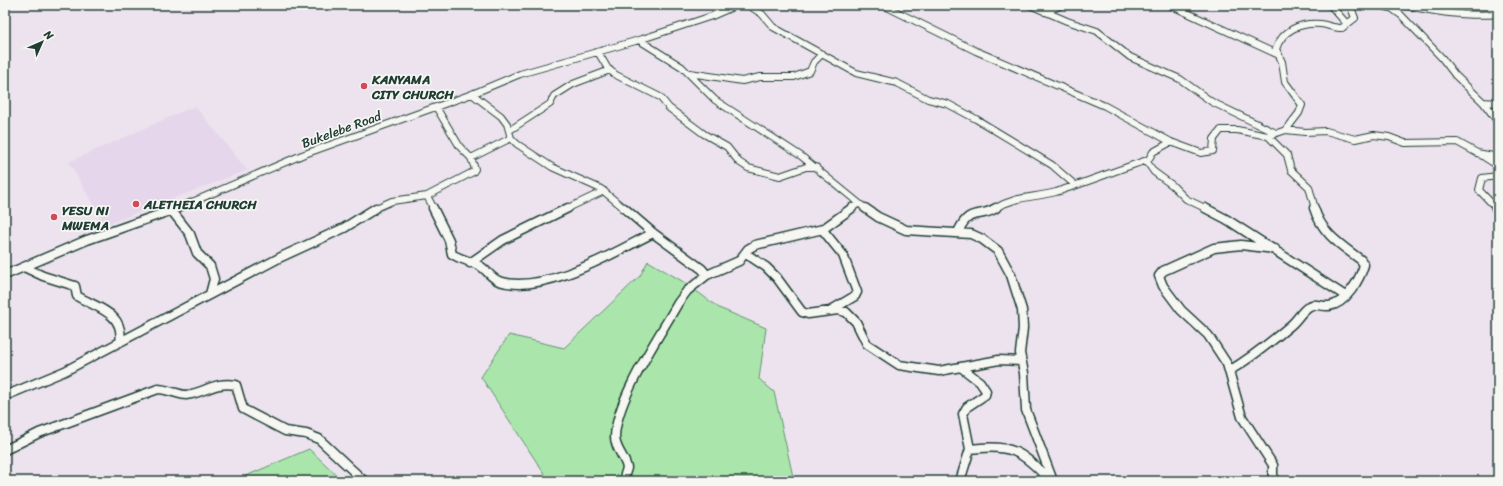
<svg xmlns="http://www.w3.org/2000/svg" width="1503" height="486" viewBox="0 0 1503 486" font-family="Sriracha,sans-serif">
<rect width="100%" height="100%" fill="#ece3ee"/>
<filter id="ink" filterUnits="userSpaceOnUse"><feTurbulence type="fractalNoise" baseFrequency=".025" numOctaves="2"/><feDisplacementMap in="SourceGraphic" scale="8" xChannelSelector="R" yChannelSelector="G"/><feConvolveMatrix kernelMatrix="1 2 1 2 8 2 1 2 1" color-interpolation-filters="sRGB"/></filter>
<g filter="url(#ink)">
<path fill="#e5d6eb" d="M195,106L247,170L105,225L69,162Z"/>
<path fill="#aae6ac" stroke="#649270" d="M648,261L687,284L719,308L766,328L759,379L774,392L794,481H549L481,377L509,335L564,348L640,276Z
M309,449L343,481H234Z"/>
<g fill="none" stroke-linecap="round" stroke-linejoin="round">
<g stroke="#1f3d34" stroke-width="8">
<path id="minor-far1" d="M748,5L762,14L773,27L856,73L897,83L928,99L948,104L976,119L1052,165L1075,185
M883,5L976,51L1105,106L1171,142L1201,153L1213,151L1214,139L1221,130H1237L1268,136L1286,130L1305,132L1326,131L1355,139L1374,135L1389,137L1405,143L1457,142L1477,153L1498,157
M1030,5L1067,21L1097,31L1130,57L1180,79L1212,102L1276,133
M1170,5L1279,55
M1330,5L1347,24
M1377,5L1391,8
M1387,5L1401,15L1442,58L1455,75L1483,102L1498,122
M1404,5C1435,12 1467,17 1498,14
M1045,12L1062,5
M639,40L682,67L715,100L801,156L866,209
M598,52L608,69L616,75L660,97L669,108L704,134L727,147L739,162L748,168L780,176L806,167H816
M690,73L742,81L760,77H794L810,71L814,62L822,54
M472,94L501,116L507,124L511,138L517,144L552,167L601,189L625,209
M1483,102L1498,103
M510,130L550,104L554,96L573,84L610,70
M1286,130L1299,113L1302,105L1285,82L1282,62L1276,49C1282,30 1301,22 1321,24C1328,25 1334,28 1342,28L1355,18L1350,5
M1268,136L1287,155L1291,170L1309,187L1315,209
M1171,142L1153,152L1147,162L1154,172L1172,185L1186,199L1207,209
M1481,155L1498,166
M471,158L511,138
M427,196L434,209
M176,209L302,155L472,94L520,74L639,40L712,16L737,5
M374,209L392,201L427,196L473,172L475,169L471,158L460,147L436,107
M566,209L604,191
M850,209L858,204
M994,209C1015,196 1033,198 1056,192C1087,182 1117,170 1147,160
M1497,209L1479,190L1482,178L1498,176"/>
</g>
<g stroke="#1f3d34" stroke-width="11">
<path id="minor" d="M433,208L449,240L452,254C461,260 471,261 480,266C487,270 491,278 499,281C542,296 615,252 653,233
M865,208L878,217L906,230L971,234L982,239L998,251L1011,275L1022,310L1023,328L1020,353L1024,373L1026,410L1053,481
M1205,208L1226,219L1344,295
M1496,208L1498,210
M172,211L190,234L197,253L210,266L214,279L210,294
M822,229L843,255L857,292L855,296L833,309
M958,232C970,206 977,220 996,208
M745,253L766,267L777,278L802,312L808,314L838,310L846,312L856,322L867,344L899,365L939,371L999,360L1021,361
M470,263L503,240L568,208
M24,267L43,276L75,286L77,296C97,308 125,313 120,342
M5,275L87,240L178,208
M707,275L739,261L748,249L755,245L823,229L852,208
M1229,371C1251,358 1271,342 1291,325C1297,320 1301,312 1308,307C1314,302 1322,307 1329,306C1346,304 1360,279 1364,265L1361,260C1341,245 1322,234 1314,208
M5,396L65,371L281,257L344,228L376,208
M970,449C1013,443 1021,452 1051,481
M5,450L39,433L158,389C167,389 179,395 186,395C205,393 214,381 236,385L243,409L285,431L306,434L319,439L364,481
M623,481L627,468C625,457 615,449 615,437C616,399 659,337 678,303L687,291L707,275L702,269L653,233L624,208
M960,481L970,449L963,414L967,407L985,395L986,391L980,382L962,368
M1273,481V465L1242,417L1227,364L1208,335L1181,310L1163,286L1159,276L1163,271L1214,248L1241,245L1275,249"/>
</g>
<use href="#minor-far1" stroke="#f6f6f2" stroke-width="6"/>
<use href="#minor" stroke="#f6f6f2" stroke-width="8"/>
</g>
</g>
<g fill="#d1495b" stroke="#f6f6f2" stroke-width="1.5">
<circle cx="364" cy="86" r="4"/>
<circle cx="136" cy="204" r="4"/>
<circle cx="54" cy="217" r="4"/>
</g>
<g text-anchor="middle" stroke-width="3.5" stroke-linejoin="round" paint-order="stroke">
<g font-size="13" font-weight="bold" fill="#1f3d34" stroke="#f6f6f2" text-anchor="start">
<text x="372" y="84">KANYAMA<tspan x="372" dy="15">CITY CHURCH</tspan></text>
<text x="144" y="209">ALETHEIA CHURCH</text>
<text x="62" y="215">YESU NI<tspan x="62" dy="15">MWEMA</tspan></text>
</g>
<g font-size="13" fill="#1f3d34" stroke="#f6f6f2">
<text transform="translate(341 129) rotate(-20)" y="5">Bukelebe Road</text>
</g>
</g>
<rect width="1503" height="486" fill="none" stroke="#f6f6f2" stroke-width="20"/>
<rect x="10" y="10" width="1483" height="466" fill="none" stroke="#1f3d34" stroke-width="1.5" filter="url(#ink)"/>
<g transform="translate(42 42) rotate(45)" stroke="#f6f6f2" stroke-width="3" paint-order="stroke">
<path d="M0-3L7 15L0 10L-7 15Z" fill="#1f3d34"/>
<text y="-6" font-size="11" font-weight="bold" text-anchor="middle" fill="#1f3d34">N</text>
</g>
</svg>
